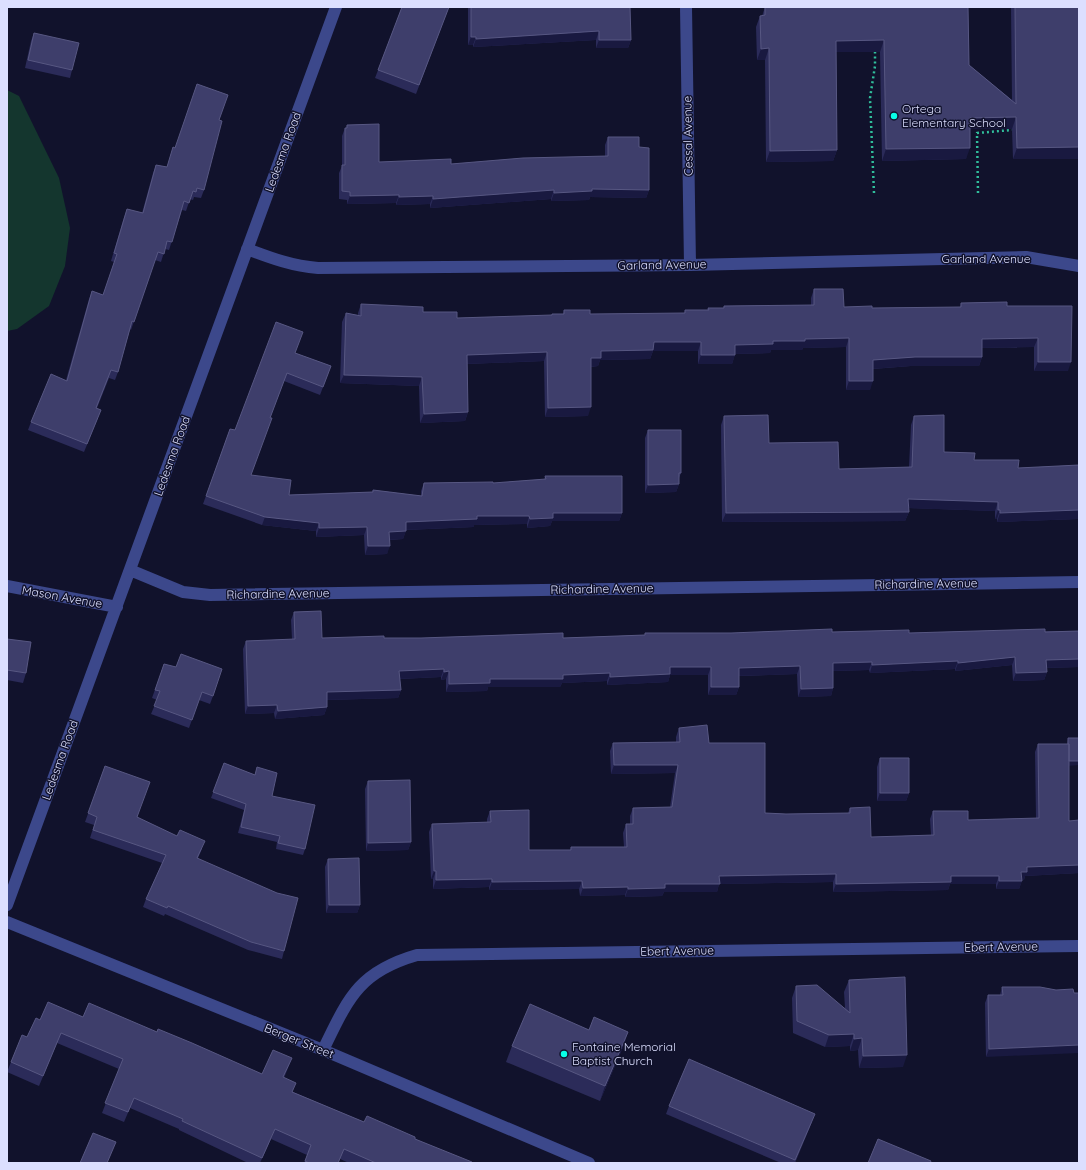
<svg xmlns="http://www.w3.org/2000/svg" width="1086" height="1170" viewBox="0 0 1086 1170" font-family="Quicksand,sans-serif">
<rect width="100%" height="100%" fill="#11122c"/>
<path fill="#14362e" d="M7,90L19,96L59,178L70,228L65,266L49,306L17,329L7,331Z"/>
<g fill="none" stroke-linecap="round" stroke-linejoin="round">
<path stroke="#30be9b" stroke-width="2.5" stroke-dasharray="2 3" stroke-linecap="butt" d="M874,193L870,98L875,66V49
M978,193L977,133L1012,130"/>
<path stroke="#3c488b" stroke-width="12" d="M686,7L690,265
M247,249C271,258 292,266 318,268L690,265L1026,257L1079,266
M130,570L183,592L210,595L1079,582
M7,586L117,607
M7,905L336,7
M7,922L323,1050L589,1163
M323,1050C348,999 358,972 417,955L1079,946"/>
</g>
<path fill="#2b2b59" d="M402,7H449L416,94L375,78Z
M468,7H630L631,40L628,48H596V40L473,47V45H468Z
M765,7H968L969,65L1012,100L1011,7H1079V159H1013L1012,129H970L966,159L882,161L880,52H836L837,150L833,161L766,162L765,60H757L756,27L760,16H762Z
M34,33L72,70L70,78L25,68L31,41Z
M219,120L204,190L201,198L194,197L193,200L190,199L186,211L182,210L169,250L165,249L161,262L155,260L131,330L130,329L118,372L115,380L109,378L97,408L98,418L84,452L28,430L31,422L66,380L89,299L92,291L103,295L114,262L111,261L124,217L127,209L142,213L153,173L156,165L167,167L173,147L175,148Z
M347,125L379,162L451,164L605,156V145L608,137L639,147L649,190L646,198L590,197L589,200L551,201V199L430,208V204L396,205V203L347,204V200L339,199V173L342,166V136L345,128H346Z
M814,289L844,307L872,308L960,307L961,303L1007,306L1068,371H1034V347L982,348V357L979,366H911L873,369L870,390H846V347L803,348L802,350H771L770,353L735,354L732,364H698V351H653L650,359L600,360L598,366L591,367L588,416L545,417L544,361L467,364L468,412L465,421L420,423L419,386L340,383L342,322L346,313L358,315V313L361,304L457,318L552,316V314H563L564,310L590,314H684L685,310H707L708,308H723L724,306L811,305V298Z
M295,353L331,366L320,395L284,381L270,418L251,475L289,495L372,492L373,490L421,496V491L424,483H493L544,480L545,476L622,513L619,521H552L550,526L527,528V524L474,525V527L406,530L403,539L390,540L387,554L365,555L364,535L316,537V531L262,525L203,504L230,429L235,430Z
M724,416L769,443L839,469L909,467L911,425L914,416L944,452L974,460L1018,468L1079,465V519L997,522V519H995V511L909,508V512L905,521L722,522L721,425Z
M648,430L681,473L679,478V484L676,492L645,493V438Z
M294,612L322,638H563L645,635V633H731L832,632L909,633L1079,631V667L1046,668L1047,672L1044,680L1013,681L1012,665L955,671V669L870,673L869,670L833,671V688L831,696L798,697L797,674L739,676V687L736,695H708V675H670L668,682L607,685V681L562,683L560,687H488L487,691L446,692V679L441,680V677L400,679L401,690L398,698L327,700V707L324,715L275,719L274,713L245,714L243,649L246,641L292,639L291,620Z
M7,639L26,673L23,683L7,680Z
M164,664L213,696L210,704L199,700L189,728L151,714L157,700L152,698Z
M679,728L709,743L765,813L786,814L848,813L850,808L871,837L931,835L930,819L933,811L968,820L1036,818L1035,752L1038,744H1067L1068,738H1079V765H1069V821H1079V873L1025,876L1024,880H1022L1019,889H996V884H950L948,890L833,892V882L719,884L717,892H664L662,896L625,897V895L580,896L579,889L489,890V887L433,889V879H431L429,832L432,824L487,822V819L490,811L529,850H570L571,847H624L623,833L626,824H630V816L633,808L670,807L675,773L611,774L610,751L613,743L676,742V737Z
M880,758L909,793L906,801H877V767Z
M224,763L255,775L257,767L272,796L305,849L303,855L276,849L277,842L238,833L244,810L211,798Z
M105,766L137,817L202,849L198,858L284,951L282,959L248,950L165,914L164,916L143,907L146,899L162,863L90,838L94,825L85,822Z
M368,781L411,842L408,850L366,851L365,789Z
M328,859L360,905L357,913H326L325,867Z
M849,980L903,1067L859,1068L858,1050L850,1051V1046L825,1047L793,1033L792,998L796,986L845,1008L844,992Z
M1002,987H1040L986,1057L985,1003L988,995H1000Z
M83,1017L157,1032L262,1074L292,1058L284,1078L293,1092L364,1122L415,1139L471,1163H349L340,1159L338,1163H304L307,1155L271,1139L260,1163H248L179,1130V1129L130,1108L124,1122L102,1113L119,1069L57,1043L39,1086L7,1072L11,1062L40,1020Z
M589,1030L628,1032L623,1047L600,1101L506,1062L512,1046Z
M669,1106L812,1122L795,1163H781L666,1114Z"/>
<path fill="#191940" d="M599,31L596,40L473,47L476,39Z
M471,37H476L473,45H468Z
M599,40H631L628,48H596Z
M884,40L880,52H832L836,41Z
M769,48L765,60H757L761,49Z
M1016,117L1012,129H966L970,118Z
M1079,147V159H1013L1017,148Z
M970,148L966,159L882,161L886,149Z
M837,150L833,161L766,162L770,151Z
M592,189L649,190L646,198L590,197L589,200L551,201L554,193Z
M554,190L551,199L430,208L433,199Z
M399,195L396,203L347,204L350,196Z
M433,196L430,204L396,205L399,197Z
M849,338L846,347L803,348L802,350H771L770,353L732,354L735,345L805,339Z
M1038,338L1034,347L978,348L982,339Z
M654,342H701L698,351H653L650,359L600,360L598,366L588,367L591,358L601,351Z
M547,352L544,361L464,364L467,355Z
M701,355H735L732,364H698Z
M915,357H982L979,366H911L870,369L873,360Z
M1038,362H1071L1068,371H1034Z
M344,375L422,377L419,386L340,383Z
M849,381H873L870,390H846Z
M591,407L588,416L545,417L548,408Z
M468,412L465,421L420,423L424,414Z
M679,484L676,492L645,493L648,485Z
M908,499L998,502L995,511L905,508Z
M998,510H1000L997,519H995Z
M1079,510V519L997,522L1000,513Z
M909,512L905,521L722,522L726,513Z
M553,513H622L619,521H552L550,526L527,528L530,519Z
M477,516H529L527,524L474,525V527L403,530L406,522Z
M265,517L319,523L316,531L262,525Z
M367,527L364,535L316,537L319,528Z
M406,531L403,539L386,540L389,532Z
M368,546H390L387,554L365,555Z
M1015,657L1012,665L955,671L958,663Z
M1079,659V667L1043,668L1046,660Z
M958,661L955,669L870,673L872,665Z
M872,662L869,670L830,671L833,663Z
M800,666L797,674L736,676L739,668Z
M670,667H711L708,675H670L668,682L607,685L610,677Z
M444,669L441,677L396,679L399,671Z
M449,671L446,679L441,680L444,672Z
M1047,672L1044,680L1013,681L1016,673Z
M610,673L607,681L562,683L560,687H488L487,691L446,692L449,684L490,679L563,675Z
M711,687H739L736,695H708Z
M833,688L831,696L798,697L801,689Z
M401,690L398,698L324,700L327,692Z
M277,705L274,713L245,714L248,706Z
M327,707L324,715L275,719L278,711Z
M1069,761H1079V765L1067,766Z
M614,765H678L675,773L611,774Z
M880,793H909L906,801H877Z
M411,842L408,850L366,851L368,843Z
M1079,865V873L1025,876L1024,880H1018L1021,872L1027,867Z
M434,871H436L433,879H431Z
M836,874L833,882L719,884L717,892H664L662,896L625,897L628,889L665,884L719,876Z
M951,876H999L996,884H950L948,890L833,892L836,884Z
M492,879L489,887L433,889L436,880Z
M582,881L579,889L489,890L492,882Z
M999,881H1022L1019,889H996Z
M628,887L625,895L580,896L583,888Z
M329,905H360L357,913H326Z
M628,1032L623,1047L600,1101L605,1086Z
M854,1034L850,1046L825,1047L829,1035Z
M862,1038L858,1050L850,1051L854,1039Z
M1079,1045V1053L986,1057L989,1049Z
M907,1055L903,1067L859,1068L863,1056Z
M292,1058L288,1068L279,1087L283,1077Z
M815,1114L812,1122L794,1163L795,1160Z
M275,1129L271,1139L260,1163L262,1158Z"/>
<path fill="#3e3e6b" stroke="#575782" d="M402,7H449L419,85L378,70Z
M471,7H630L631,40H599V31L476,39V37H471Z
M765,7H968L969,65L1016,104L1015,7H1079V147L1017,148L1016,117L970,118V148L886,149L884,40L836,41L837,150L770,151L769,48L761,49L760,16L765,15Z
M34,33L79,43L72,70L28,60Z
M197,84L228,95L219,120L222,121L204,190L197,188L196,192L193,191L189,203L184,201L172,242L167,241L164,254L158,252L134,322L132,321L118,372L111,370L96,408L101,410L87,444L31,422L51,374L67,381L92,291L103,295L117,254L114,253L127,209L143,213L156,165L167,167L173,147L175,148Z
M379,124V162L451,159V164L523,158L608,156V137H639V147L649,148V190L592,189V191L554,193V190L433,199V196L399,197V195L350,196V192L342,191V165H345V128H347V125Z
M814,289H843L844,307L872,306V308L961,307V303L1007,302V306H1072L1071,362H1038V338L982,339V357H915L873,360V381H849V338L805,339V341H773V344L735,345V355H701V342H654L653,350L601,351V358H591V407L548,408L547,352L467,355L468,412L424,414L422,377L344,375L346,313L361,316V304L423,307V312H457V318L552,315V314H564V310H590V314L685,313V310H709L708,308H724V306L814,305Z
M276,322L303,332L295,353L331,366L323,387L287,373L270,418H272L251,475L291,480L289,495L373,492V490L422,496L424,483L493,482V483L546,479L545,476H622V513H553V518L530,519L529,516H477V519L406,522V531L389,532L390,546H368L367,527L319,528V523L265,517L206,496L230,429L235,430Z
M768,415L769,443L838,442L839,469L912,467L914,416L944,415V452L975,453L974,460H1019L1018,468L1079,465V510L1000,513V510H998V502L908,499L909,512L726,513L724,416Z
M648,430H681V473H679V484L648,485Z
M321,611L322,638L384,636V638H421L563,633V638L645,635V633H731L832,629V632L909,630V633L1045,629V632L1079,631V659L1046,660L1047,672L1016,673L1015,657L958,663V661L872,665V662L833,663V688L801,689L800,666L739,668V687H711V667H670V674L610,677V673L563,675V679H490V683L449,684V671L444,672V669L399,671L401,690L327,692V707L278,711L277,705L248,706L246,641L295,639L294,612Z
M7,639L31,642L26,673L7,670Z
M181,654L222,669L213,696L202,692L192,720L154,706L160,691L155,690L164,664L176,667Z
M707,725L709,743H765V813L786,814L850,813V808L870,807L871,837L934,835L933,811H968V820L1039,818L1038,744H1069V821L1079,820V865L1027,867V872H1021L1022,881H999V876H951V882L836,884V874L719,876L720,884H665V888L628,889V887L583,888L582,881L492,882V879L436,880V871H434L432,824L491,822L490,811L529,810V850H571V847H627L626,824H633V808L672,807L678,765H614L613,743L680,742L679,728Z
M1068,738H1079V761H1069V744H1068Z
M880,758H909V793H880Z
M224,763L255,775L257,767L277,773L272,796L315,805L305,849L278,843L280,836L241,827L246,804L213,792Z
M105,766L150,782L137,817L177,836L180,830L205,841L197,858L277,893L298,898L284,951L251,942L168,906L167,908L146,899L166,855L93,830L97,817L88,813Z
M410,780L411,842L368,843V781Z
M359,858L360,905H329L328,859Z
M905,977L907,1055L863,1056L862,1038L854,1039V1034L829,1035L797,1021L796,986L817,985L850,1013L849,980Z
M1002,987H1040L1056,990L1073,989L1074,993H1079V1045L989,1049L988,995H1003Z
M48,1002L83,1017L89,1003L157,1032L158,1029L192,1043L262,1074L273,1050L292,1058L283,1077L296,1083L292,1092L364,1122L367,1116L415,1137V1139L472,1162L471,1163H376L344,1149L338,1163H309L305,1161L311,1145L275,1129L262,1158L182,1121L183,1119L134,1098L128,1112L105,1103L123,1059L61,1033L43,1076L11,1062L22,1035L27,1037L36,1018L40,1020Z
M530,1004L589,1030L594,1017L628,1032L605,1086L512,1046Z
M689,1059L815,1114L795,1160L669,1106Z
M93,1133L116,1142L107,1163H80Z
M878,1139L931,1161L930,1163H868Z"/>
<g fill="#08ffe8" stroke="#11122c" stroke-width="1.5">
<circle cx="894" cy="116" r="4"/>
<circle cx="564" cy="1054" r="4"/>
</g>
<g text-anchor="middle" stroke-width="3" stroke-linejoin="round" paint-order="stroke">
<g font-size="12" fill="#dcdfff" stroke="#11122c" text-anchor="start">
<text x="902" y="113">Ortega<tspan x="902" dy="14">Elementary School</tspan></text>
<text x="572" y="1051">Fontaine Memorial<tspan x="572" dy="14">Baptist Church</tspan></text>
</g>
<g font-size="12" fill="#dcdfff" stroke="#11122c">
<text transform="translate(688 136) rotate(-91)" y="4">Cessal Avenue</text>
<text transform="translate(283 152) rotate(-70)" y="4">Ledesma Road</text>
<text x="986" y="263">Garland Avenue</text>
<text transform="translate(662 265) rotate(-1)" y="4">Garland Avenue</text>
<text transform="translate(172 456) rotate(-70)" y="4">Ledesma Road</text>
<text transform="translate(926 584) rotate(-1)" y="4">Richardine Avenue</text>
<text transform="translate(602 589) rotate(-1)" y="4">Richardine Avenue</text>
<text transform="translate(278 594) rotate(-1)" y="4">Richardine Avenue</text>
<text transform="translate(62 597) rotate(10)" y="4">Mason Avenue</text>
<text transform="translate(60 760) rotate(-70)" y="4">Ledesma Road</text>
<text transform="translate(1001 947) rotate(-1)" y="4">Ebert Avenue</text>
<text transform="translate(677 951) rotate(-1)" y="4">Ebert Avenue</text>
<text transform="translate(299 1041) rotate(22)" y="4">Berger Street</text>
</g>
</g>
<rect width="1086" height="1170" fill="none" stroke="#dcdfff" stroke-width="16"/>
</svg>
